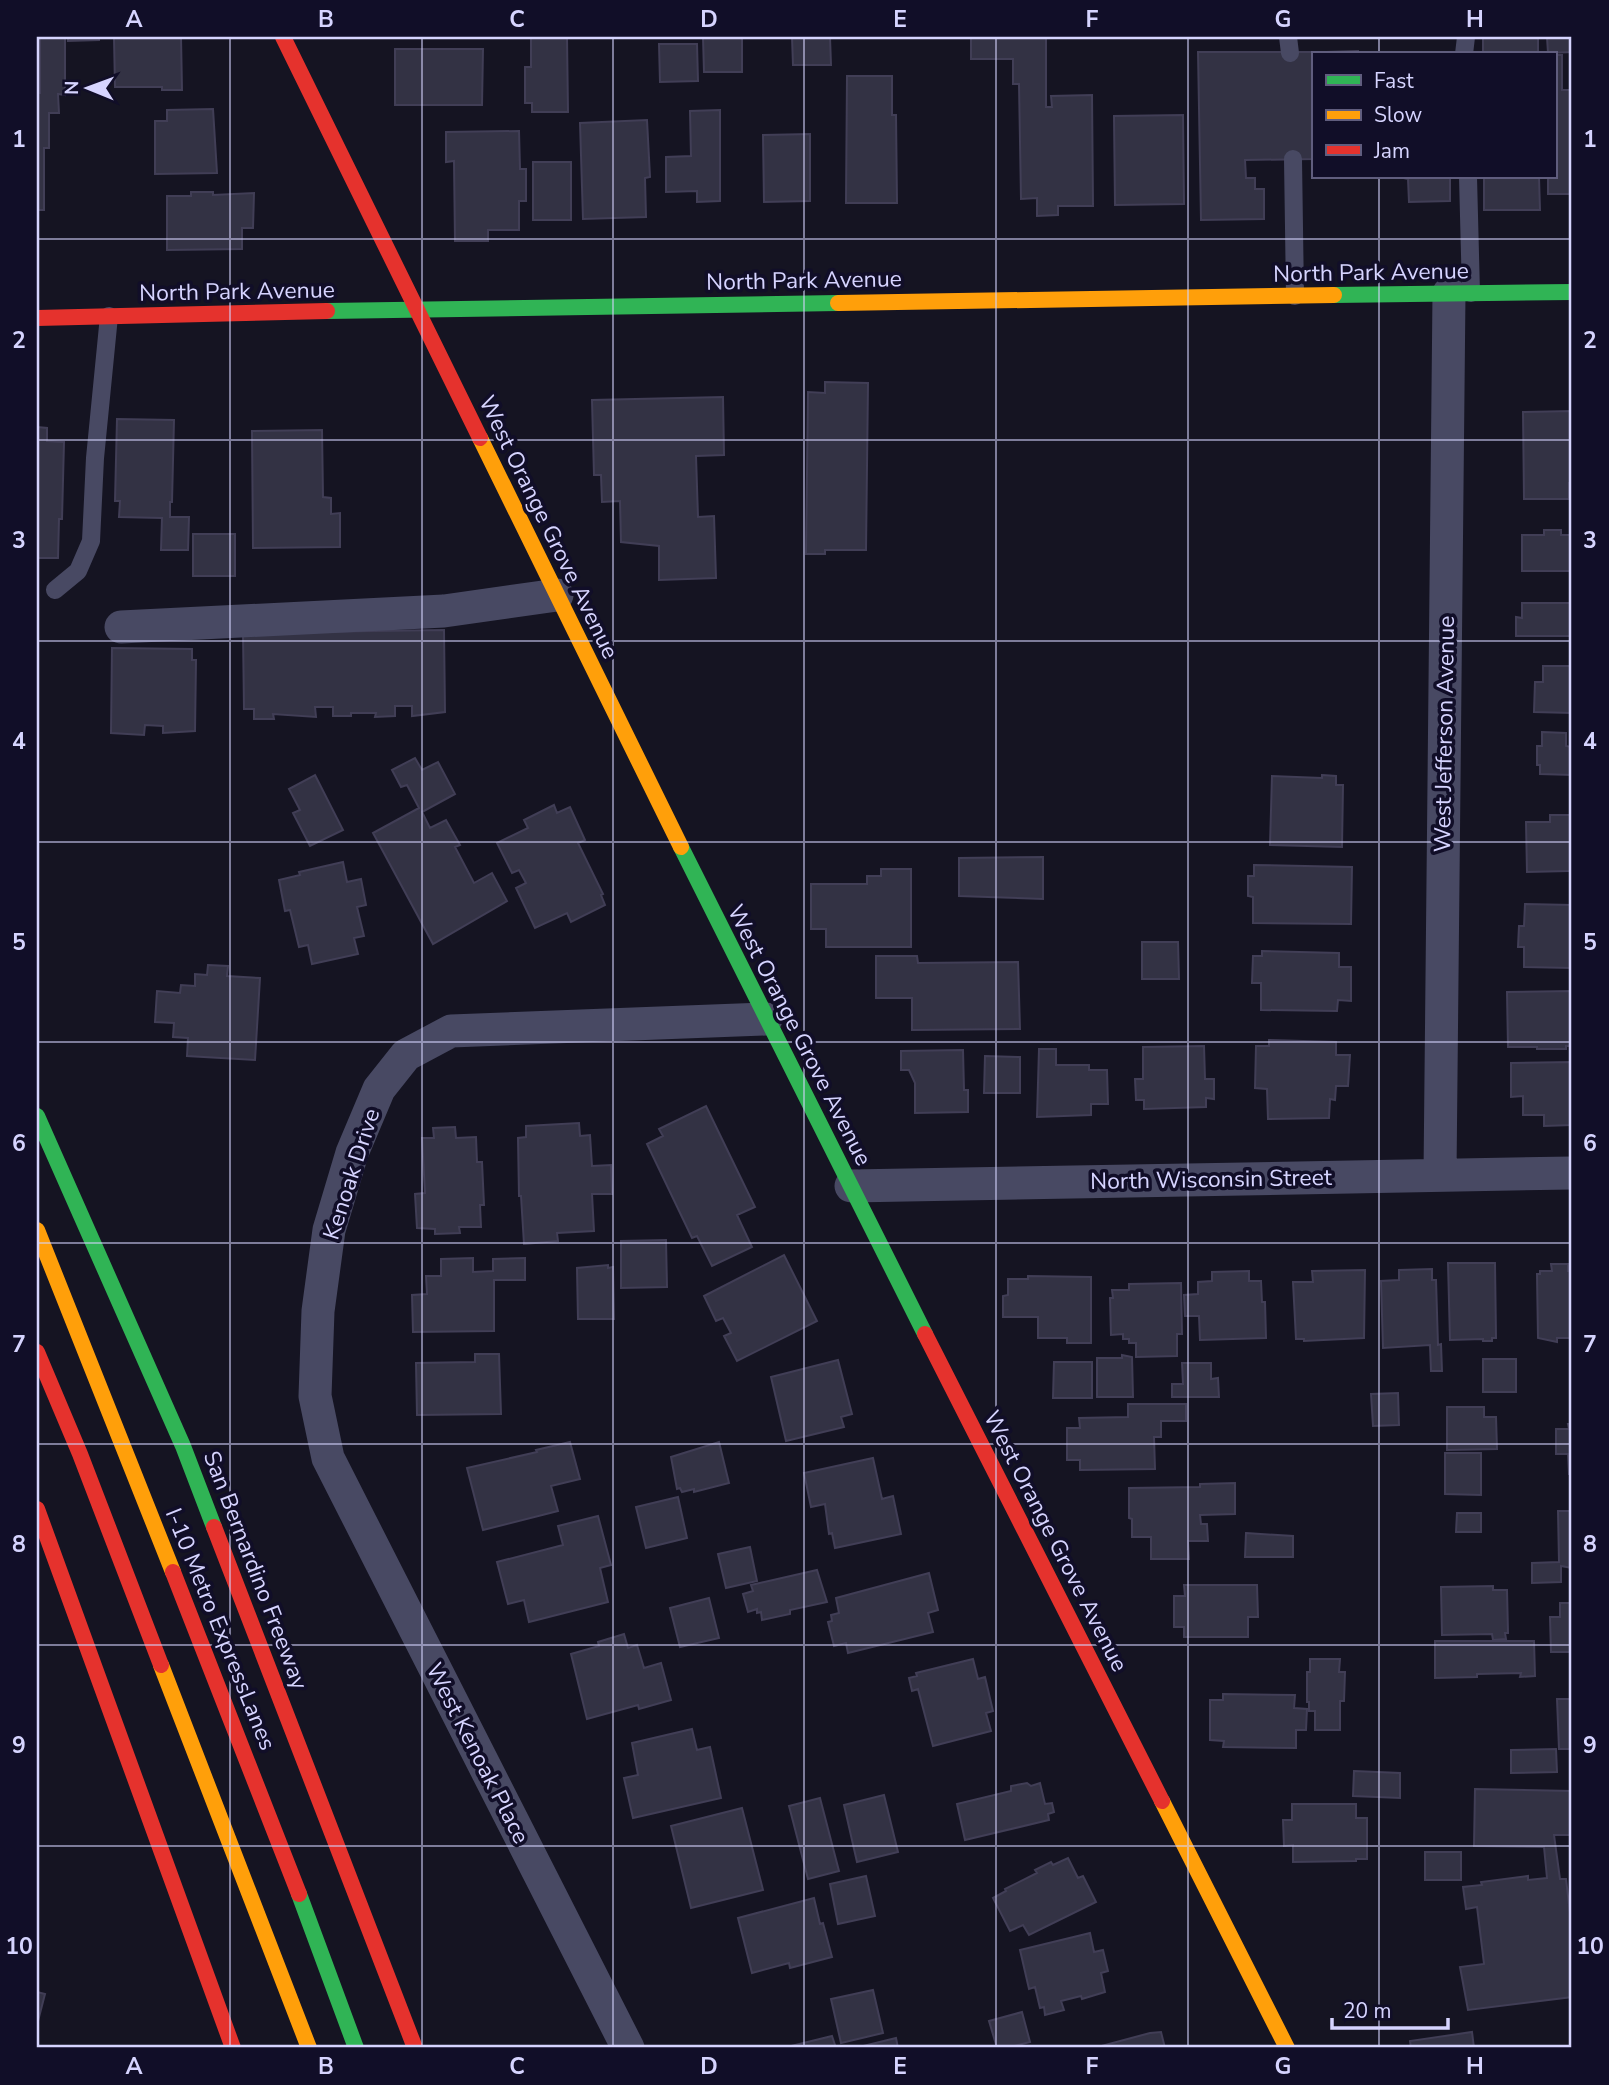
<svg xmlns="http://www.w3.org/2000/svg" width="1609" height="2085" viewBox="0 0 1609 2085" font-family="'Nunito Sans',sans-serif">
<rect width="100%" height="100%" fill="#151422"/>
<path fill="#333244" stroke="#413e56" stroke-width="2" d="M40,37H65V95L58,94L59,113H49V148H44V210H37V93H40Z
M68,37H99V40L68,41Z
M114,37H181L182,90H162V87H115Z
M531,37H567L568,112H532V103H525V67H531Z
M703,37H742V72H704Z
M792,37H830L831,65H793Z
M971,37H1046V107H1052L1051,96L1092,95L1093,206H1058V215L1037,216V198L1021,199L1019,84H1013V59H971Z
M1483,37H1538V54H1483Z
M1547,37H1572V52L1548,53Z
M659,44H697L698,81L660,82Z
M395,49H483L482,105H395Z
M1358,51V54H1327V52Z
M1198,52H1312L1313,159L1245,160L1246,178H1255V189H1264V219L1201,220Z
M1555,55H1562V90H1572V194H1548V177H1555Z
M847,76H892V115H896L897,203H846Z
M213,109L217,173L155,174V121H167V110Z
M720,110V201L697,202V191L666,192V157L691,156L690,111Z
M1183,115L1184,204L1115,205L1114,116Z
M647,120L650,177L645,178L646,217L583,219L580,123Z
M519,131L520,169H526V201H519V230H488V241H455L454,161L446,162V132Z
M810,134V201L764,202L763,135Z
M533,162H571V220H533Z
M1399,177H1450V201L1409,202L1408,179Z
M1484,177H1539L1540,210H1484Z
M191,192H213V195L254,193L253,228H242V249L167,250V196H191Z
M825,382L868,383L866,550H825V554H806L808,392L825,393Z
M723,397L724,455L696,456L698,517L714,516L716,578L659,580V546L621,542L620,501L602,502L601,475H594L592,400Z
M1572,411V483H1569V499H1524L1523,412Z
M117,419L174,420L172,502H170V517H189L188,550H161L162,518L119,517L120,501H115Z
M37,427L47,428V441L64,442L62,519H59L58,558H37Z
M322,430L323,497L331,498V514L340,513V547L253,548L252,431Z
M1544,530H1561V535H1572V571H1522V535H1544Z
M193,534H235V576H193Z
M1522,603H1572V636H1516V617L1522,618Z
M444,630L445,712L412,716V706H395V716L375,717L376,713H351V716H333V707H315L316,717L273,714L274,719H254V709H244L243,633Z
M112,648L192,649V660H196L195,731L163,733V726L145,725L144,735L111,733Z
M1543,666H1572V713L1534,712L1535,682H1543Z
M1542,732L1566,733V746L1572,747V775L1540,774V765H1537V746H1542Z
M415,758L422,770L438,762L455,794L422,812L430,828L446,820L460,845L455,847L474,883L492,873L507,901L433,944L373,833L419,808L407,785L401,787L392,770Z
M315,775L343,830L310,846L293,813L300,810L289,789Z
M1322,775L1336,776V785H1343L1342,847L1270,845L1272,776L1322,778Z
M554,805L557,813L570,807L585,840L578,843L603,894L601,895L605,905L571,922L567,913L535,928L516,888L526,883L519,870L512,873L497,843L528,828L524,820Z
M1550,815H1572V869L1569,871L1527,872L1526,822H1550Z
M1043,857V899L959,896V858Z
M343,862L347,882L361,879L366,905L357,907L364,936L354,938L358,954L312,964L308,945L299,947L290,910L285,911L279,880L300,875L299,872Z
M1254,865L1352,867L1351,924L1253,923V897L1248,896V876H1254Z
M881,869H911V947H826V929H811V884H867V876H881Z
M1525,904L1572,905V968L1524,967V947H1518L1519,926H1524Z
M1142,942H1178L1179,979H1142Z
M1262,951L1339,953V967H1351V1001L1338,1000L1337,1011L1261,1010V983H1252L1253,956H1262Z
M876,956H917L918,963L1018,962L1020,1029L912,1030V998H876Z
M208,965L228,966L227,976L260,978L255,1060L187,1056L188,1038L173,1037L174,1023L155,1022L157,991L180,993L181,985L195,986V974L207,975Z
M1572,991V1046H1566V1049H1537V1047H1508L1507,992Z
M1269,1040L1336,1042V1055H1350L1348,1086H1336L1335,1100L1330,1099L1329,1118L1268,1119L1267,1089L1255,1088L1256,1046H1269Z
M1204,1046L1205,1079H1214V1099L1206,1098V1107L1144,1109V1100H1136L1135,1079H1143V1047Z
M1039,1049H1056V1065H1089V1070H1107L1108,1104H1091V1115L1037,1117Z
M963,1050L964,1090H968V1112L915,1113V1083L909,1070H901V1051Z
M985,1056L1020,1057V1093H984Z
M1572,1062V1125L1544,1126V1115H1523V1096L1511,1097V1063Z
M706,1106L755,1207L737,1215L752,1247L712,1266L697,1236L692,1238L647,1144L663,1136L659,1129Z
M579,1123L580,1136L590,1135L592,1166L611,1165L612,1194H592L594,1231L557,1233L558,1241L524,1244L521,1196H519L518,1138L526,1137V1126Z
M455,1127L456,1138L476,1137L477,1162H482L484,1205H480L481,1227H459L460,1233L435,1234V1229L417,1228L415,1194L425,1193L422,1138H434L433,1128Z
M666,1240L667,1287L621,1288V1241Z
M784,1255L817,1321L737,1361L724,1336L731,1333L723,1318L716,1321L704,1296Z
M473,1258V1272L493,1271V1259L525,1258V1280H494V1331L413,1332L412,1295L427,1294L426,1276H441V1259Z
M1448,1263H1495L1496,1338H1492V1341H1483V1339L1450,1340Z
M1551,1264H1568V1271H1572V1338H1557V1342L1538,1338L1537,1274H1540V1271H1552Z
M608,1265V1268L613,1267L614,1319H578L577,1268Z
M1432,1269V1280H1436L1438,1345L1441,1344L1442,1371H1431L1430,1345L1383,1348L1381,1281L1399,1280V1270Z
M1365,1270L1364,1338L1304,1341V1339H1296L1293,1282H1313L1312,1271Z
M1249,1271V1281H1261L1262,1302H1265L1266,1338L1200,1340L1199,1316H1185L1184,1295L1198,1294V1282L1212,1281V1272Z
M1028,1276L1091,1277V1343H1067V1338H1038V1317H1003V1296L1008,1295V1279H1028Z
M1181,1283L1182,1334H1177V1356L1136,1357V1343H1129V1339H1123V1334L1111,1335L1110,1298H1113L1112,1290H1129V1284Z
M475,1354H499L501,1414L417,1415L416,1363L475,1362Z
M1122,1355L1132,1357L1133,1397H1097V1358H1122Z
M1483,1359H1516V1392H1483Z
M838,1360L852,1414L841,1417L844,1427L786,1441L771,1377Z
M1054,1362H1092V1398H1053Z
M1182,1363H1211V1379L1218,1378L1219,1397H1172V1384H1183Z
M1398,1393L1399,1425L1373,1426L1371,1394Z
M1128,1404H1186V1421H1161V1437H1154L1155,1469L1080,1470V1460H1067V1428H1080L1079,1418L1128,1417Z
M1447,1407H1484V1417H1496L1497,1449L1447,1450Z
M1568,1424H1572V1474H1569L1568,1454H1556V1429H1569Z
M570,1442L580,1479L551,1486L558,1511L483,1530L467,1468L537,1452L536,1450Z
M719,1442L729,1483L694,1492V1489L682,1492L680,1488L677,1489L671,1457Z
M1445,1453H1481V1495L1445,1494Z
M873,1458L882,1499L893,1496L901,1534L835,1548L832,1533L829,1534L825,1504L811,1507L804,1473Z
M1235,1483V1514L1200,1515L1201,1524H1207L1208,1541H1188L1189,1559H1151V1537H1132V1519L1129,1518V1488L1200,1487V1484Z
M678,1497L687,1538L646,1548L636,1507Z
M1558,1511H1572V1568L1561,1566V1582L1532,1583V1563L1559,1562Z
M1457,1513H1481V1532H1456Z
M598,1516L611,1565L600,1568L608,1602L529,1622L524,1600L508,1604L497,1562L563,1545L558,1526Z
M1246,1533L1293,1536V1557H1245Z
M750,1547L757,1581L726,1588L718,1554Z
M817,1570L827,1602L790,1610V1614L762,1620L761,1612L757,1613V1609L748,1612L743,1594L753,1591L751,1585Z
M929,1573L938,1610L928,1613L933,1632L848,1653L846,1643L834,1646L828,1622L832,1621L831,1615L839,1613L836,1598Z
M1184,1585H1257L1258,1617H1248V1637H1184V1627H1174V1596H1185Z
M1493,1586V1590H1507L1508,1633H1505L1506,1639L1493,1640L1492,1634L1442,1635L1441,1587Z
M709,1598L719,1638L680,1647L670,1608Z
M1560,1603H1572V1654L1570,1652H1551L1550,1617H1560Z
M624,1634L628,1648L637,1645L644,1668L661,1663L671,1700L639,1709L638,1705L587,1719L571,1654L599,1646L598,1642Z
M1435,1641H1534L1535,1676L1520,1677L1521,1673L1477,1674V1677L1435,1678Z
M973,1659L978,1679L985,1677L993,1711L986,1713L991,1731L933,1746L918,1689L912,1691L909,1678L917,1676L916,1673Z
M1310,1659H1340L1339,1672H1345L1344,1701H1340V1730H1315V1711H1309V1702H1307V1672H1310Z
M1223,1694L1295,1695L1294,1708L1307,1709L1306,1730H1296V1748L1223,1747L1224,1741L1210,1740V1700H1223Z
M1557,1699H1572V1749H1559Z
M692,1729L697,1750L710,1747L721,1798L633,1818L624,1778L638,1775L632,1743Z
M1556,1749L1557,1772L1511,1773V1750Z
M1354,1771L1400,1773V1798L1353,1796Z
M1027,1783L1031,1786L1040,1783L1045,1804L1052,1803L1054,1812L1048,1814L1049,1820L965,1840L957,1804L1011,1791V1786Z
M1475,1789L1572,1791V1835H1554L1560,1879H1566L1572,1930V1997L1468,2010L1460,1967L1484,1964L1477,1907L1466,1909L1463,1887L1482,1885L1481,1882L1528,1876V1880L1547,1878L1544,1847L1474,1846Z
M884,1795L898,1852L857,1862L844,1805Z
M820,1798L839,1871L808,1879L789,1806Z
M1292,1804H1356V1818H1367V1859H1356V1861L1293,1862V1845L1284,1846L1283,1820H1292Z
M742,1808L763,1890L691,1908L671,1826Z
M1425,1852H1461V1880H1425Z
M1068,1858L1078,1878L1083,1876L1096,1902L1029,1935L1023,1925L1010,1931L993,1898L1006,1891L1005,1889L1037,1873L1035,1870L1051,1862L1053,1865Z
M866,1876L875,1916L838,1924L830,1884Z
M814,1898L820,1924L823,1923L832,1957L790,1968L789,1963L752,1973L738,1918Z
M1090,1933L1094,1952L1103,1950L1108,1971L1101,1973L1105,1992L1082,1999L1081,1996L1061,2001L1064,2010L1045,2015L1044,2007L1040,2008L1035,1987L1029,1989L1020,1950Z
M873,1990L883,2033L841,2043L831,1999Z
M37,1992L45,1994L37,2025Z
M1022,2012L1030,2042L1006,2048H997L989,2021Z
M1161,2032L1165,2048H1094L1150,2033Z
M1472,2032L1474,2048H1411L1410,2041Z
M832,2036L836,2048H783Z
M896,2038L898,2048H855Z"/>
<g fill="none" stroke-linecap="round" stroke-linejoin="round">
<path stroke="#484963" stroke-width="18" d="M1288,37L1290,53
M1464,54L1466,37
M1293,159L1295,296
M1468,177L1471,293
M55,590L78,571L91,541L95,458L109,316"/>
<path stroke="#484963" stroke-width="33" d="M121,627L444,611L557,595
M1440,1174L1449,293
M851,1186L1572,1173
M628,2048L328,1458L315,1396L318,1311L329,1230L352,1153L379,1089L406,1055L451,1031L766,1019"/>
<path stroke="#30b455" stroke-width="16" d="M1334,295L1572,292
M327,311L838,303
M681,847L925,1334
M37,1116L183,1446L214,1527
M299,1894L356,2048"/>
<path stroke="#ff9f0a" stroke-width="16" d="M838,303L1334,295
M480,438L681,847
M37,1230L173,1572
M161,1665L309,2048
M1162,1801L1287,2048"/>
<path stroke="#e5322d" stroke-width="16" d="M283,37L480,438
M37,318L327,311
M925,1334L1162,1801
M37,1352L80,1454L161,1665
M37,1509L233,2048
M214,1527L415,2048
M173,1572L299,1894"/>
</g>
<path fill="none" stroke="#d6d4ff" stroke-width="2" stroke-opacity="0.55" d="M230,37V2048M422,37V2048M613,37V2048M804,37V2048M996,37V2048M1188,37V2048M1379,37V54M1379,177V2048M37,239H1572M37,440H1572M37,641H1572M37,842H1572M37,1042H1572M37,1243H1572M37,1444H1572M37,1645H1572M37,1846H1572"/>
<g text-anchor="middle" stroke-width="7" stroke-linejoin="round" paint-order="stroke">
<g font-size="23" fill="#d6d4ff" stroke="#110e28">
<text transform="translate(1371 272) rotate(-1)" y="8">North Park Avenue</text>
<text transform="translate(804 280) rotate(-1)" y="8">North Park Avenue</text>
<text transform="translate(237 291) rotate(-1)" y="8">North Park Avenue</text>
<text transform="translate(549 527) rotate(64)" y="8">West Orange Grove Avenue</text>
<text transform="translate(1444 734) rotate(-89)" y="8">West Jefferson Avenue</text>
<text transform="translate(800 1035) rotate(63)" y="8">West Orange Grove Avenue</text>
<text transform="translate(351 1174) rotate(-72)" y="8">Kenoak Drive</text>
<text transform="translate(1211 1179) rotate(-1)" y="8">North Wisconsin Street</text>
<text transform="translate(1056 1541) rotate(63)" y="8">West Orange Grove Avenue</text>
<text transform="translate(256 1570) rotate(69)" y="8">San Bernardino Freeway</text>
<text transform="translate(221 1629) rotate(68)" y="8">I-10 Metro ExpressLanes</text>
<text transform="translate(478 1753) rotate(63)" y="8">West Kenoak Place</text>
</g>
</g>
<rect width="1609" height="2085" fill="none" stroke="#110e28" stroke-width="77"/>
<rect x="1312" y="52" width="245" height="126" fill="#110e28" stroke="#605d7e" stroke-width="2"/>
<rect x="1326" y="75" width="35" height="10" fill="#30b455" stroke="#605d7e" stroke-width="2"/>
<text x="1374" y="88" font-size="21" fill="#d6d4ff">Fast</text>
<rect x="1326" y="110" width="35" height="10" fill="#ff9f0a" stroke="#605d7e" stroke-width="2"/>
<text x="1374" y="122" font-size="21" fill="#d6d4ff">Slow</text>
<rect x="1326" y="145" width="35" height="10" fill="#e5322d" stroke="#605d7e" stroke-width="2"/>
<text x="1374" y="158" font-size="21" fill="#d6d4ff">Jam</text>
<g transform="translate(88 88) rotate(271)" stroke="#110e28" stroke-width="5" paint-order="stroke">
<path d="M0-5L12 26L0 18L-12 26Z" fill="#d6d4ff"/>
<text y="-10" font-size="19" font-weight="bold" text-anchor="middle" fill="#d6d4ff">N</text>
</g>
<path d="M1332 2018v10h116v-10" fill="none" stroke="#d6d4ff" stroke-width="3.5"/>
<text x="1343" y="2018" font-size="21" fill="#d6d4ff" stroke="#110e28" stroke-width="5" paint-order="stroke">20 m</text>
<rect x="38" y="38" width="1532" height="2008" fill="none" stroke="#d6d4ff" stroke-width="2.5"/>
<g font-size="23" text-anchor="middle" font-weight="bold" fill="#d6d4ff">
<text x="134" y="27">A</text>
<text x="326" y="27">B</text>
<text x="517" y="27">C</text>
<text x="709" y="27">D</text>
<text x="900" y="27">E</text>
<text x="1092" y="27">F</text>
<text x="1283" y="27">G</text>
<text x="1475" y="27">H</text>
<text x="19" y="147">1</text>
<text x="1590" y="147">1</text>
<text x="19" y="348">2</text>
<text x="1590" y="348">2</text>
<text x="19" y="548">3</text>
<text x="1590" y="548">3</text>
<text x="19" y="749">4</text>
<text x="1590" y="749">4</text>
<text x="19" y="950">5</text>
<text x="1590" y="950">5</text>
<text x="19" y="1151">6</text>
<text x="1590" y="1151">6</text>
<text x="19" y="1352">7</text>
<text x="1590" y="1352">7</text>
<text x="19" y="1552">8</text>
<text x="1590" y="1552">8</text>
<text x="19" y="1753">9</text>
<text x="1590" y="1753">9</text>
<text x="19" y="1954">10</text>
<text x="1590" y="1954">10</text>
<text x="134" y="2074">A</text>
<text x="326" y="2074">B</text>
<text x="517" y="2074">C</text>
<text x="709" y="2074">D</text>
<text x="900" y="2074">E</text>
<text x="1092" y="2074">F</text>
<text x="1283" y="2074">G</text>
<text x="1475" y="2074">H</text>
</g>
</svg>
